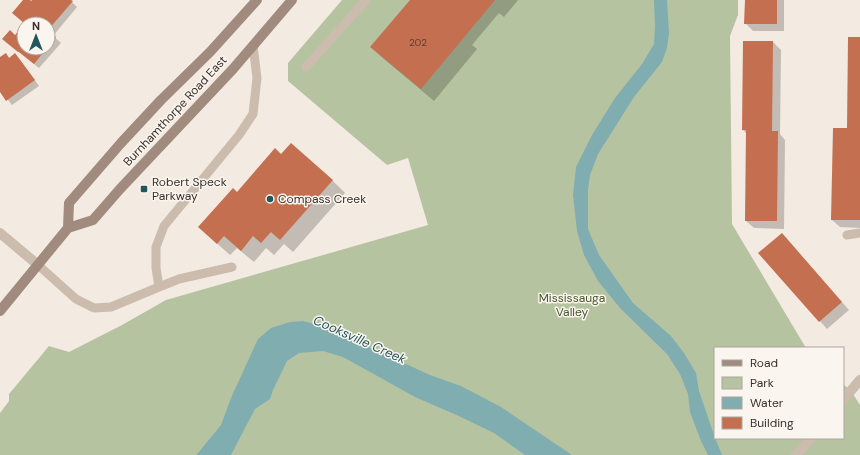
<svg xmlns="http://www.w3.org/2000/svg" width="860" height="455" viewBox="0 0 860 455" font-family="'DM Sans',sans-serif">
<rect width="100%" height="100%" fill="#f3ebe1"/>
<path fill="#b6c3a1" d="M342,0H738V15L730,36L732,224L806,348H715V438H843V384L851,391L860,405V455H0V413L9,401V394L49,346L69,352L122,325L166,300L428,225L408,158L387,165L288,81V63Z"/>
<path fill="#80adb0" d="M654,0H667L669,33L667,48L662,62L634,97L598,154L590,175L588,190V229L599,255L633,303L671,336L684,353L696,373L699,391L715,438L722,455H708L701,441L690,412L688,394L680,374L667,354L620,308L598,281L584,255L577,231L573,195L576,167L592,135L615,98L642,64L654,44L655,26Z
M303,321L325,327L430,375L461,386L501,407L572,455H525L494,433L461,417L415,397L343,357L323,351L299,353L287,361L273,390L270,399L255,409L231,455H196L198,453L221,425L231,398L258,339L271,328L290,322Z"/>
<path fill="#0003" d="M24,0H28L31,3L33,0H70L77,7L53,36L61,43L39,68L9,44L24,26V48H48V24H25Z
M411,0H518L504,17L499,13L472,45L477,49L434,101L384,59L372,47Z
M746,0H784V31H753L745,23Z
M860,38V228L840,227L832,220L848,129Z
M744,42H773L781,50L780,134L785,140L784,229L754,228L746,221L747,134L743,130Z
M5,54L9,58L15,55L20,60L39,86L12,105L0,90V58Z
M282,155L332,180L345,193L293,252L284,244L274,255L266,248L254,262L237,248L230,255L212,239L237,193Z
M789,242L849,310L827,329L760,253Z"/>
<path fill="#c46f4f" d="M23,0H30L31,1L32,0H71L73,1L48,30L56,37L48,47V24H25L12,13Z
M410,0H495L421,89L370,47Z
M745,0H777V24H744Z
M24,24V48H47L34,64L19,52H18L2,39L10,30L15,35Z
M848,37H860V220H831L833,128H847Z
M743,41H773L772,131H778L777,221H745L746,130H742Z
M6,53L9,58L15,53L35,80L6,101L0,92V57Z
M291,143L333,180L280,240L271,232L261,243L253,236L241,251L224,236L217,244L198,227L233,188L237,192L275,148L281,154Z
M782,233L842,302L819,322L758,253Z"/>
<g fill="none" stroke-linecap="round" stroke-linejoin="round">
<path stroke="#ccbcad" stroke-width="9" d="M306,67L366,0
M847,235L860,233
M38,265L76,299L94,308L111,307L159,287L156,268V247L164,226L239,135L253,114L257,78L253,45
M159,287L179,279L232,267"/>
<path stroke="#ccbcad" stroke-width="10" d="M0,233L38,265
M843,400L860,380
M796,455L811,438"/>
<path stroke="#a08b7e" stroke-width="10" d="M68,228L69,203L121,143L161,100L210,52L257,0
M0,311L68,228L93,220L120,189L233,69L292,0"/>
</g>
<g fill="#21565c" stroke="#faf5ee" stroke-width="1.5">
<rect x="140" y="185" width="8" height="8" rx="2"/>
<circle cx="270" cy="199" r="4"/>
</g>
<g text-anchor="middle" stroke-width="3" stroke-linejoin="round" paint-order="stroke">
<g font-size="10" fill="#5c4034">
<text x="418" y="46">202</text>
</g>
<g font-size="12" fill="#3a302b" stroke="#faf5ee">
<text transform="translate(175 111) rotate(-47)" y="4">Burnhamthorpe Road East</text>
</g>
<g font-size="12" fill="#3a302b" stroke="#faf5ee" text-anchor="start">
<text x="152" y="186">Robert Speck<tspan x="152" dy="14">Parkway</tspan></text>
<text x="278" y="203">Compass Creek</text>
</g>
<g font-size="12" fill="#48582f" stroke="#faf5ee">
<text x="572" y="302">Mississauga<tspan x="572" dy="14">Valley</tspan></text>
</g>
<g font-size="13" font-style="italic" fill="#21565c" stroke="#faf5ee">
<text transform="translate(360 339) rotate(24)" y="5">Cooksville Creek</text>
</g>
</g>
<rect x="714" y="347" width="130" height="92" fill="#faf5ee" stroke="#ada6a0"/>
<rect x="722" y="360" width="20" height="6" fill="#a08b7e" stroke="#ada6a0"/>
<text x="750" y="367" font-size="12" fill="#3a302b">Road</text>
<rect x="722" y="377" width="20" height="12" fill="#b6c3a1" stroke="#ada6a0"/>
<text x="750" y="387" font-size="12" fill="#3a302b">Park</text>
<rect x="722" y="397" width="20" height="12" fill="#80adb0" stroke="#ada6a0"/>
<text x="750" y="407" font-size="12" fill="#3a302b">Water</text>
<rect x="722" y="417" width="20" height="12" fill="#c46f4f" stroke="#ada6a0"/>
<text x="750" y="427" font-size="12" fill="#3a302b">Building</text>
<g transform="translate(36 36)"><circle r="19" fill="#faf5ee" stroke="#ada6a0"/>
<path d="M0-3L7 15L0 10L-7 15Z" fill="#21565c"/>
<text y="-6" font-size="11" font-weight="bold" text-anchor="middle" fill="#3a302b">N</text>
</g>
</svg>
